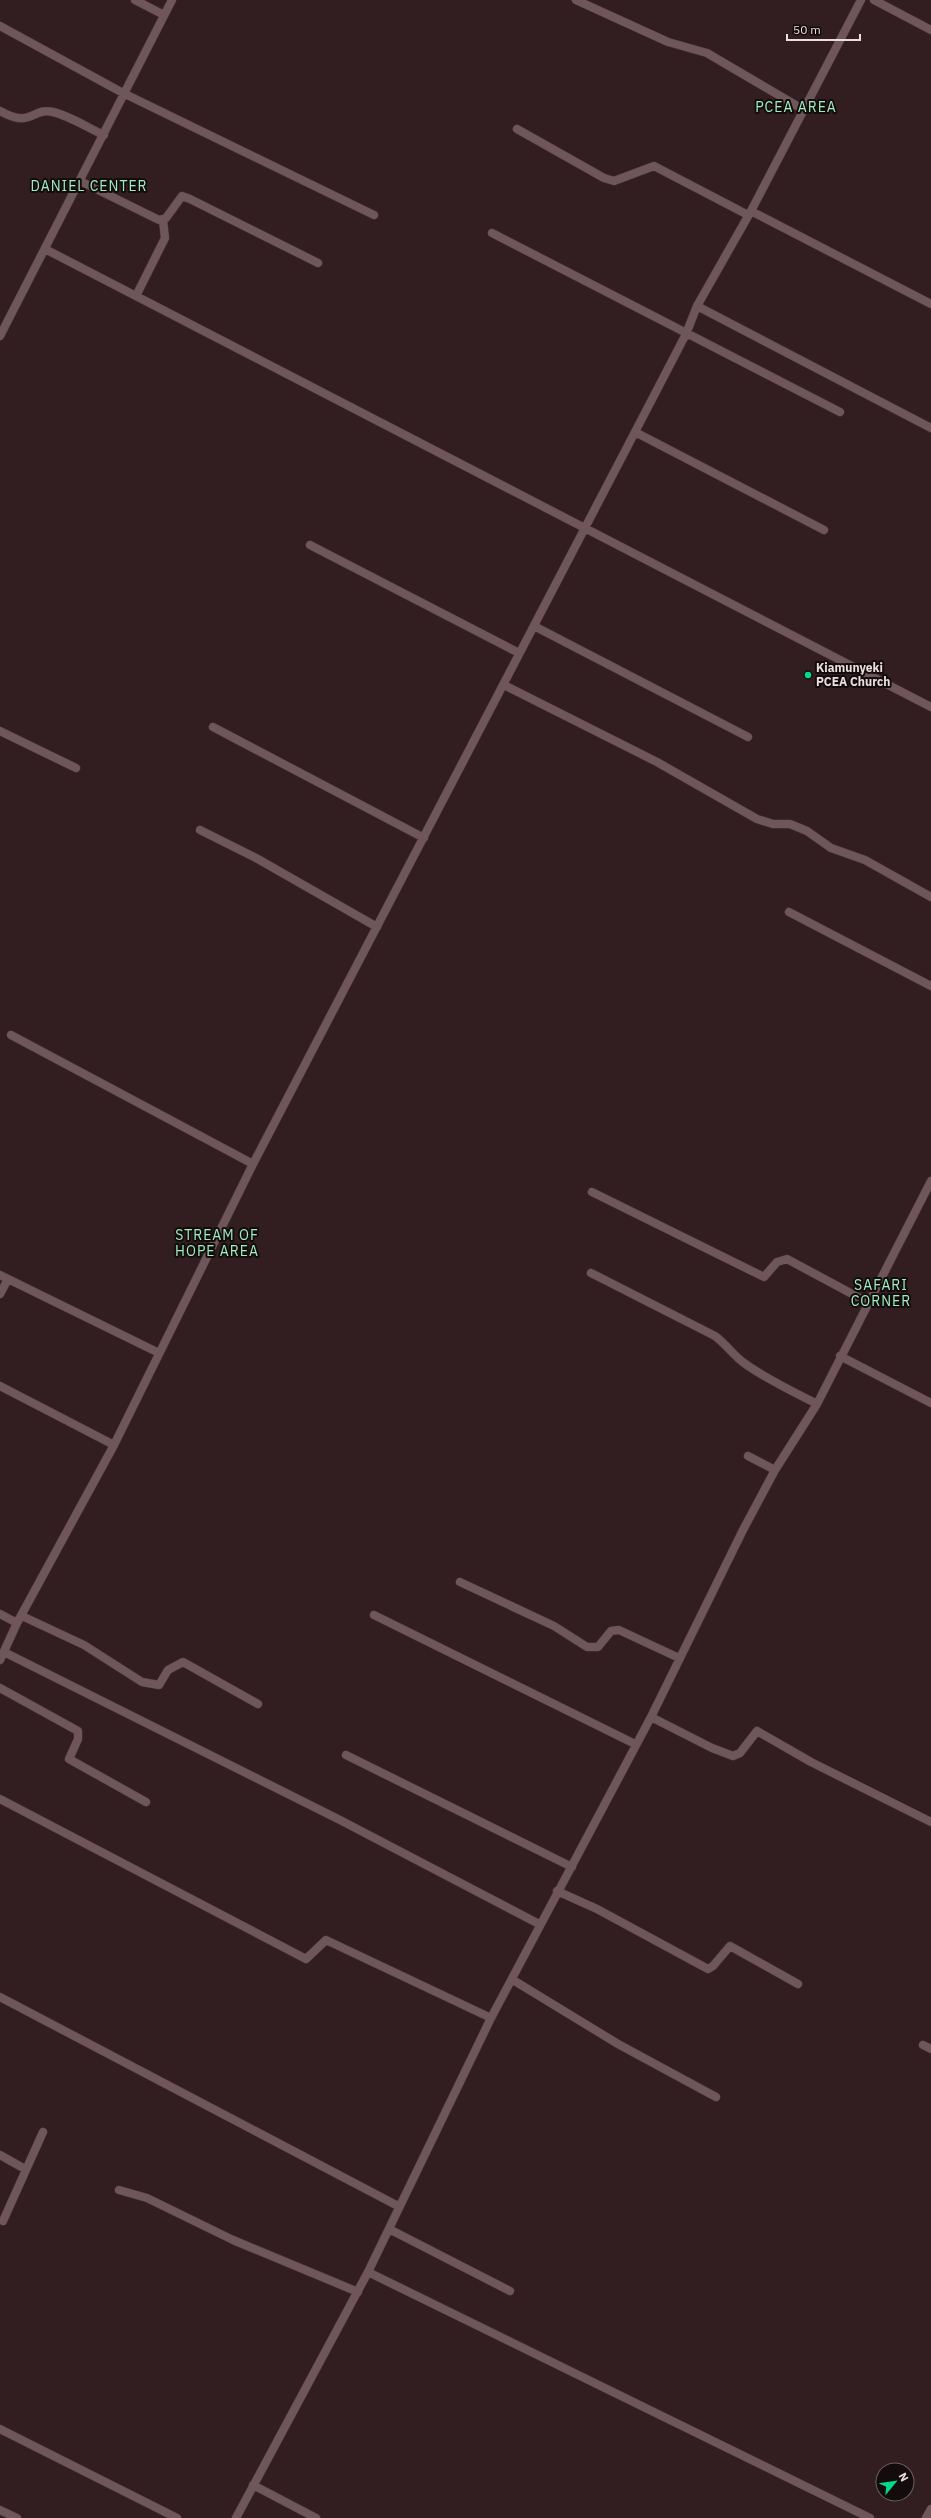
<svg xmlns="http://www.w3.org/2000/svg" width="931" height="2518" viewBox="0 0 931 2518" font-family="'IBM Plex Sans',sans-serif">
<rect width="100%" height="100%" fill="#321e21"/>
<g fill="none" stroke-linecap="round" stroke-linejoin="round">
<g stroke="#4c3b3e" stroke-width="9">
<path id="street" d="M135,0L164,15
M576,0L668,42L707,53L804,110
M874,0L931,30
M0,26L123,93L374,215
M0,111C32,129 31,107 53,112C70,116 88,128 104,135
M517,129L604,178L614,181L654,166L748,215
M80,181L159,220L166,218L182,196L190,199L318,263
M751,211L931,304
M492,233L840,412
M45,249L931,707
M136,296L165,238L163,220
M697,306L931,428
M0,336L172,0
M635,432L824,530
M310,545L519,653
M534,626L748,737
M504,685L657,762L757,819L773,824H790L807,831L831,848L865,860L931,897
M213,727L424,838
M0,731L76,768
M200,830L256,858L377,927
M789,912L931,986
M11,1035L253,1164
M592,1192L764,1277L777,1262L787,1259L869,1303
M591,1273L715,1336C726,1344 733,1355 744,1363C766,1379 792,1391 817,1404
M0,1275L159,1353
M0,1294L8,1279
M840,1356L931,1403
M0,1386L114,1445
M748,1456L775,1470
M460,1582L554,1626L587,1647H598L611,1631L619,1630L679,1658
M0,1614L17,1623
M374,1615L635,1744
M22,1616L84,1645L142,1682L159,1685L168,1670L183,1662L258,1704
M4,1652L340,1820L539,1924
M0,1660L17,1623L114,1445L253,1164L635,432L686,334L697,306L751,211L861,0
M0,1688L78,1731V1739L69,1759L146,1802
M651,1717L712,1748L733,1756L740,1753L757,1731L811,1762L931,1822
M346,1755L572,1867
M0,1799L306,1959L326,1940L491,2018
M557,1891L597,1909L708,1969L713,1966L730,1946L798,1984
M513,1980L618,2044L716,2097
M0,1997L398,2206
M923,2045L931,2049
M0,2155L25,2169
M119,2190L147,2198L233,2240L358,2292
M3,2221L43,2132
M389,2229L510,2291
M368,2272L870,2518
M0,2429L177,2518
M253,2485L316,2518
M0,2510L17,2518
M236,2518L368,2272L491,2018L651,1717L743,1530L775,1470L817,1404L931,1181
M926,2518L931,2509"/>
</g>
<use href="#street" stroke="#6e565a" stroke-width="8"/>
</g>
<circle fill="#00d98c" stroke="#140b0c" stroke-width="1.5" cx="808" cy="675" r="4"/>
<g text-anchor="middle" stroke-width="4" stroke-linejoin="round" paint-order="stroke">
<g font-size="12" font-weight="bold" fill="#ecdee0" stroke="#140b0c" text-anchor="start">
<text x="816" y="672">Kiamunyeki<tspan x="816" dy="14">PCEA Church</tspan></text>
</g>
<g font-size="14" letter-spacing="1" fill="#9eeec1" stroke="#140b0c">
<text x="796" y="112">PCEA AREA</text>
<text x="89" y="191">DANIEL CENTER</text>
<text x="217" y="1240">STREAM OF<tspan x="217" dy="16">HOPE AREA</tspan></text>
<text x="881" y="1290">SAFARI<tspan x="881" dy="16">CORNER</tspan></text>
</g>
</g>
<g transform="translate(895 2482) rotate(61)"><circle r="19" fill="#140b0c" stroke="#6a5f61"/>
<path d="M0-3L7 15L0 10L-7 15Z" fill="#00d98c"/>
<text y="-6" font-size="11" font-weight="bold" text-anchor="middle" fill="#ecdee0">N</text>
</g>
<path d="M787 34v6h73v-6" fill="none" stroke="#ecdee0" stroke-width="2"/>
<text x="793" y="34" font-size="12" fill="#ecdee0" stroke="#140b0c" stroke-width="3" paint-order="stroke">50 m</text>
</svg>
